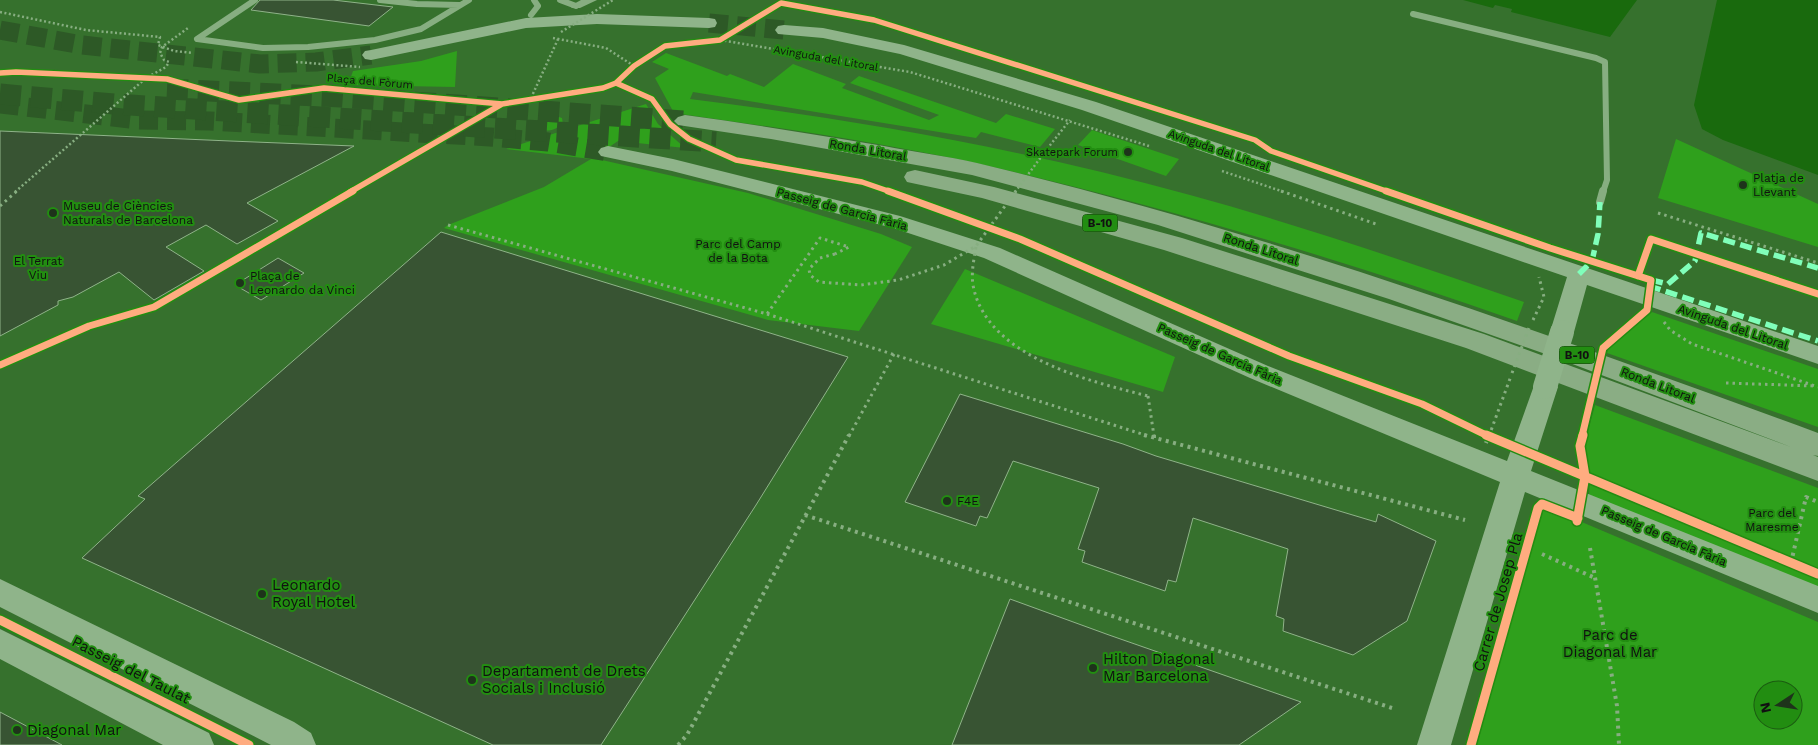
<svg xmlns="http://www.w3.org/2000/svg" width="1818" height="745" viewBox="0 0 1818 745" font-family="'Work Sans',sans-serif">
<rect width="100%" height="100%" fill="#36712d"/>
<path fill="#2fa01c" fill-rule="evenodd" d="M457,51L455,87L348,85L353,71L421,61Z
M666,53L727,76L730,74L764,87L793,64L846,84L842,88L929,120L939,115L850,83L859,76L996,123L1006,114L1055,129L1040,147L981,132L976,138L693,92L690,99C858,120 1027,150 1190,195C1303,226 1413,264 1524,302L1517,321C1346,261 1170,208 993,167C887,143 780,128 674,113L655,78L669,69L652,62Z
M646,104L658,124L685,148L618,141L593,158L748,193L881,234L912,247L859,331L768,320L444,228L448,225L544,187L591,159L506,149Z
M553,115L562,118L563,124C554,131 547,132 536,129L535,123L542,117Z
M1092,130L1179,159L1166,176L1078,145Z
M1676,139L1818,204V247L1658,198Z
M965,269L1175,357L1163,392L931,324Z
M1652,312L1818,369V427L1607,353L1608,349Z
M1595,405L1818,488V589L1589,496L1590,477L1583,449Z
M1544,506L1818,622V745H1477L1541,508ZM1763,690H1793V720H1763Z"/>
<path fill="#196a0d" d="M1463,0H1637L1610,37L1511,12L1512,9L1495,5L1493,8Z
M1717,0H1818V175L1723,140L1702,129L1694,105Z"/>
<path fill="#385433" stroke="#8fb389" d="M260,0H333L393,7L369,26L251,10Z
M0,131L230,141L354,146L247,203L278,221L237,244L206,225L166,247L204,271L154,300L119,272L73,297L58,301V305L0,336Z
M441,232L848,357L756,505L601,745H493L82,558L145,499L138,496Z
M278,258L304,273L261,300L235,285Z
M960,394L1123,444L1156,456L1376,522L1378,514L1436,541L1407,621L1353,655L1283,631L1284,619L1276,616L1288,549L1193,518L1176,582L1168,580L1165,591L1082,562L1085,551L1078,549L1099,488L1013,461L987,518L980,516L976,526L905,502Z
M1010,599L1109,635L1301,702L1239,745H952Z
M0,712L32,729L62,745H0Z"/>
<g fill="none" stroke-linecap="round" stroke-linejoin="round">
<path stroke="#2d5926" stroke-width="19" stroke-dasharray="19 9" stroke-linecap="butt" d="M709,23L784,30
M0,30L82,45L260,64L316,62L371,55
M0,104L139,120L210,121L490,137L548,142L608,152"/>
<path stroke="#2d5926" stroke-width="21" stroke-dasharray="21 10" stroke-linecap="butt" d="M167,89L341,97L685,121
M0,94L114,104L716,142"/>
<path stroke="#87ae81" stroke-width="2.5" stroke-dasharray="2 2.5" stroke-linecap="butt" d="M0,12L86,30L160,37L158,45L174,51L193,53
M553,38L606,48L634,66
M720,40L910,72L1149,146
M296,62L360,67
M0,73L16,72L167,79L239,100L324,88L501,104
M616,83L652,99L666,118
M531,98L559,37
M687,137L736,160L862,182L891,192
M1047,149L1070,120
M1222,171L1284,192
M15,192L146,78L166,67L169,62L164,60L160,53L162,47L188,28
M350,192L502,104L603,88L616,83L634,66L665,46L720,40L781,3L874,20L1255,140L1265,147"/>
<path stroke="#87ae81" stroke-width="3" stroke-dasharray="2.5 4" stroke-linecap="butt" d="M888,191L1020,239L1289,356L1422,404L1490,436
M1281,191L1376,224
M0,206L17,191
M1658,213L1818,263
M448,225L767,314L820,238L849,247L835,254
M767,314L1148,436
M1533,320L1544,297L1539,277
M1664,322L1670,330L1692,344L1818,387
M0,365L89,326L154,307L353,191
M1726,383L1815,386
M1148,396L1154,436
M849,436L894,354
M1489,436L1511,376"/>
<path stroke="#87ae81" stroke-width="4" stroke-dasharray="3 4.5" stroke-linecap="butt" d="M1144,435L1465,520
M1154,435V438
M1488,435L1503,442
M1486,443L1489,435
M805,515L1392,708
M1590,548L1617,706L1619,745
M1542,554L1595,578
M1791,563L1806,497L1818,502
M678,745L687,735L849,435"/>
<path stroke="#87ae81" stroke-width="6" d="M255,0L197,39L263,48L308,47L375,40L421,29L469,0
M380,0L417,4L459,5
M560,0L576,6
M1413,14L1596,58L1605,62L1607,180L1603,192
M531,15L538,6L534,0"/>
<path stroke="#87ae81" stroke-width="8" d="M1600,202L1603,191"/>
<path fill="#87ae81" fill-rule="evenodd" d="M581,0H597L580,8H572L570,6Z"/>
<path fill="#8fb48a" fill-rule="evenodd" d="M597,14L709,18L715,19L717,23L715,27L709,28L597,24L526,28L371,60L365,59L362,55L365,51L371,50L526,18Z
M784,25L823,28L904,45L1096,102L1818,346V364L1587,285L1574,332L1571,338L1562,340L1553,338L1550,332L1567,277L1082,110L900,54L823,38L778,34L775,30L778,26Z
M608,146L673,159L900,216L1000,248L1268,366L1507,461L1536,380L1545,378L1554,380L1558,387L1531,471L1818,586V613L1525,492L1451,745H1417L1500,482L1250,378L984,258L893,228L672,171L601,156L598,152L601,148Z
M0,579L294,722L311,733L316,745H271L0,607Z
M0,629L209,733L214,745H163L0,659Z"/>
<path fill="#8aad84" fill-rule="evenodd" d="M685,115C752,124 818,135 884,146C915,152 947,156 977,163C1264,231 1542,332 1818,433V456L1813,455L1818,457V481L1466,348L1164,250L982,198L907,182L904,177L907,172L915,170L994,187L1182,238L1484,334L1791,447L1554,357L1389,299L1158,225L972,175L771,139L678,125L674,121L678,117Z"/>
<path stroke="#87ae81" stroke-width="2.5" stroke-dasharray="2 2.5" stroke-linecap="butt" d="M561,32L613,0
M1015,192L1047,149"/>
<path stroke="#87ae81" stroke-width="3" stroke-dasharray="2.5 4" stroke-linecap="butt" d="M976,247C974,259 971,272 973,285C986,357 1089,381 1148,396
M835,254L820,258L809,269L810,275L819,282L861,285L898,280L944,265L976,246L1016,191
M1512,373L1529,328"/>
<path stroke="#8fb48a" stroke-width="24" d="M1545,387L1562,332"/>
<path stroke="#80ffba" stroke-width="5.5" stroke-dasharray="12 5.5" stroke-linecap="butt" d="M1579,274L1592,261L1598,234L1600,202
M1651,280L1668,284L1695,261L1701,233L1818,268
M1649,286L1818,341"/>
<g stroke="#228d11" stroke-width="8">
<path id="cycleway-far2" d="M0,73L16,72L167,79L239,100L324,88L502,104
M616,83L652,99L670,124L689,139L736,160L862,182L891,192
M350,192L502,104L603,88L616,83L634,66L665,46L720,40L781,3L874,20L1255,140L1271,151L1389,192"/>
</g>
<g stroke="#228d11" stroke-width="10">
<path id="cycleway-far1" d="M888,191L1020,239L1289,356L1422,404L1488,436
M1386,191L1550,248L1651,280L1647,310L1603,348L1582,436
M1638,276L1651,239L1818,294
M0,365L89,326L154,307L353,191"/>
</g>
<g stroke="#228d11" stroke-width="12">
<path id="cycleway" d="M1486,435L1818,574
M1577,521L1585,476L1580,446L1583,435
M0,620L249,745
M1471,745L1538,508L1542,504L1578,518"/>
</g>
<use href="#cycleway-far2" stroke="#ffac80" stroke-width="5.5"/>
<use href="#cycleway-far1" stroke="#ffac80" stroke-width="7"/>
<use href="#cycleway" stroke="#ffac80" stroke-width="9"/>
</g>
<g fill="#1e331b" stroke="#228d11" stroke-width="2">
<circle cx="1128" cy="152" r="5"/>
<circle cx="1743" cy="185" r="5"/>
<circle cx="53" cy="213" r="5"/>
<circle cx="240" cy="283" r="5"/>
<circle cx="947" cy="501" r="5"/>
<circle cx="262" cy="594" r="5"/>
<circle cx="1093" cy="668" r="5"/>
<circle cx="472" cy="680" r="5"/>
<circle cx="17" cy="730" r="5"/>
</g>
<g text-anchor="middle" stroke-width="4" stroke-linejoin="round" paint-order="stroke">
<g font-size="11" fill="#111" stroke="#228d11">
<text transform="translate(826 58) rotate(10)" y="4">Avinguda del Litoral</text>
<text transform="translate(370 81) rotate(5)" y="4">Plaça del Fòrum</text>
<text transform="translate(1219 150) rotate(19)" y="4">Avinguda del Litoral</text>
</g>
<g font-size="11" fill="#111" stroke="#228d11" text-anchor="end">
<text x="1118" y="156">Skatepark Forum</text>
</g>
<g fill="#228d11" stroke="#163611" stroke-width="1">
<rect x="1082.5" y="214.5" width="35" height="17" rx="4"/>
<rect x="1559.5" y="346.5" width="35" height="17" rx="4"/>
</g>
<g font-size="11" font-weight="bold" fill="#111">
<text x="1100" y="227">B-10</text>
<text x="1577" y="359">B-10</text>
</g>
<g font-size="12" fill="#111" stroke="#228d11">
<text transform="translate(868 150) rotate(10)" y="4">Ronda Litoral</text>
<text transform="translate(842 209) rotate(15)" y="4">Passeig de Garcia Fària</text>
<text transform="translate(1261 249) rotate(18)" y="4">Ronda Litoral</text>
<text transform="translate(1733 327) rotate(19)" y="4">Avinguda del Litoral</text>
<text transform="translate(1220 354) rotate(24)" y="4">Passeig de Garcia Fària</text>
<text transform="translate(1658 385) rotate(21)" y="4">Ronda Litoral</text>
<text transform="translate(1664 536) rotate(23)" y="4">Passeig de Garcia Fària</text>
</g>
<g font-size="12" fill="#111" stroke="#228d11" text-anchor="start">
<text x="1753" y="182">Platja de<tspan x="1753" dy="14">Llevant</tspan></text>
<text x="63" y="210">Museu de Ciències<tspan x="63" dy="14">Naturals de Barcelona</tspan></text>
<text x="250" y="280">Plaça de<tspan x="250" dy="14">Leonardo da Vinci</tspan></text>
<text x="957" y="505">F4E</text>
</g>
<g font-size="12" fill="#111" stroke="#228d11">
<text x="738" y="248">Parc del Camp<tspan x="738" dy="14">de la Bota</tspan></text>
<text x="38" y="265">El Terrat<tspan x="38" dy="14">Viu</tspan></text>
<text x="1772" y="517">Parc del<tspan x="1772" dy="14">Maresme</tspan></text>
</g>
<g font-size="15" fill="#111" stroke="#228d11" text-anchor="start">
<text x="272" y="590">Leonardo<tspan x="272" dy="17">Royal Hotel</tspan></text>
<text x="1103" y="664">Hilton Diagonal<tspan x="1103" dy="17">Mar Barcelona</tspan></text>
<text x="482" y="676">Departament de Drets<tspan x="482" dy="17">Socials i Inclusió</tspan></text>
<text x="27" y="735">Diagonal Mar</text>
</g>
<g font-size="15" fill="#111" stroke="#228d11">
<text transform="translate(1498 602) rotate(-74)" y="5">Carrer de Josep Pla</text>
<text transform="translate(131 670) rotate(27)" y="5">Passeig del Taulat</text>
</g>
<g font-size="15" fill="#111" stroke="#228d11">
<text x="1610" y="640">Parc de<tspan x="1610" dy="17">Diagonal Mar</tspan></text>
</g>
</g>
<g transform="translate(1778 705) rotate(258)"><circle r="24" fill="#228d11" stroke="#1b5b11"/>
<path d="M0-4L9 19L0 12L-9 19Z" fill="#1e331b"/>
<text y="-8" font-size="14" font-weight="bold" text-anchor="middle" fill="#111111">N</text>
</g>
</svg>
